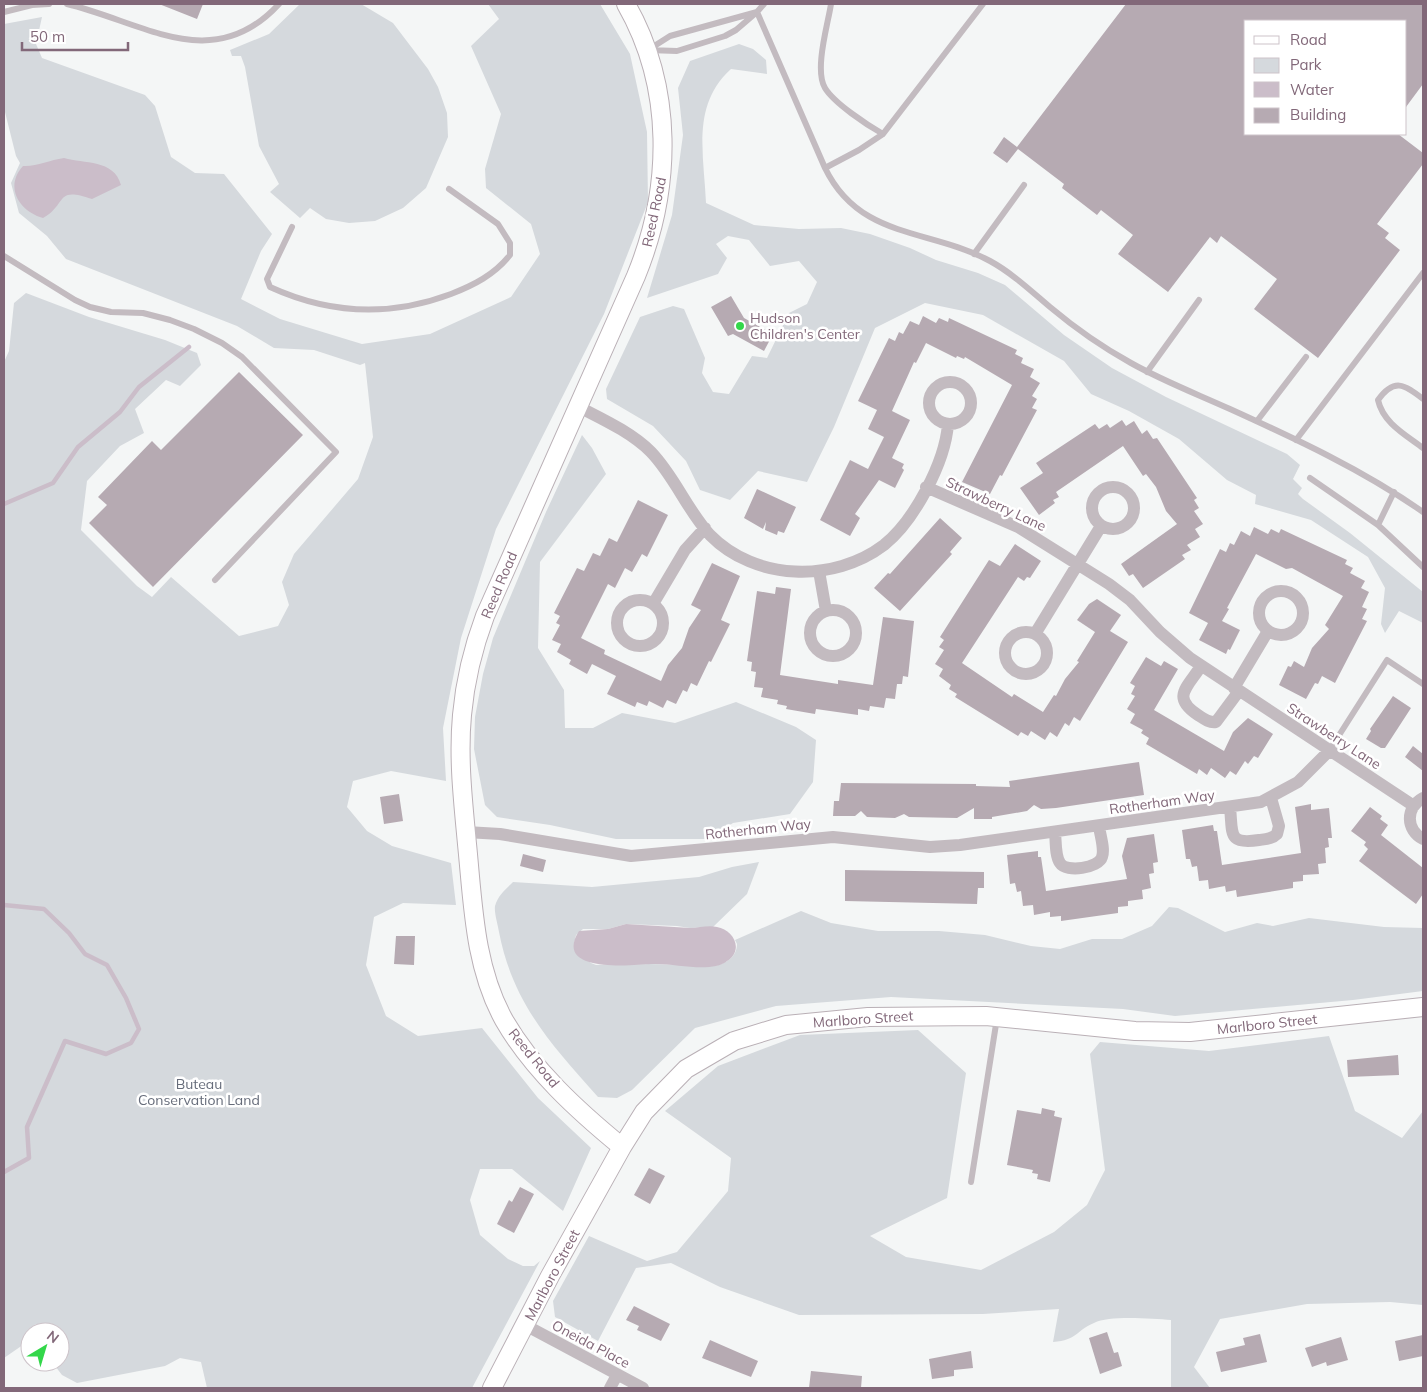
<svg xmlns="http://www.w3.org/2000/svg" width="1427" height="1392" viewBox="0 0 1427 1392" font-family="Mulish,sans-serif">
<rect width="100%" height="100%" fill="#f4f6f6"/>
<path fill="#d5d9dd" d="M300,4H361L393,23L428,69L438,87L447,113L448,137L426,188L403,208L375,221L349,223L326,219L310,208L300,218L270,192L279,184L259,146L245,67L241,56H232L230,50L269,34Z
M488,4H600L630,54L647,132L648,202L604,314L496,529L461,638L443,728L446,781L391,771L353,781L347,807L367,831L392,846L451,863L456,905L403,903L374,917L366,965L386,1016L418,1036L482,1028L538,1098L591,1148L563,1211L512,1169H480L470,1200L480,1235L508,1259L523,1266H534L540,1261L472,1388H207L201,1362L180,1358L165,1366L77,1383L62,1375L52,1362H60V1332H30V1340L4,1358V362L9,351L14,303L26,293L89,317L165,340L197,353L201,365L180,386L166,380L135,409L144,433L120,446L87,481L81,530L137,586L152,597L171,577L239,636L278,626L289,605L282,582L294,554L358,479L373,437L365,363L360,365L314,350L274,348L237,326L66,259L47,236L19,213L11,183L20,163L16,156L4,108V24L42,17L36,44L42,58L145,95L155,106L171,157L195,173L224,174L272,234L261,251L241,299L280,319L362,344L430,334L511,297L540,254L531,224L486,188L485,169L501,114L471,46L499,19Z
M739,44L753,49L766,60L767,74L731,69C691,105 704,155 706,203L754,225L799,229L841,228L870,234L910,248L936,260L978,273L1005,285L1064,335L1112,368L1166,397L1287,454L1300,465L1293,479L1302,488L1298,494L1303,499L1350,533L1423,592V623L1399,611L1385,633L1381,624L1385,588L1368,557L1311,520L1255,504L1256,495L1227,480L1179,439L1129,411L1091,394L1064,361L983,315L925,303L875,328L834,427L807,482L758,471L730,500L700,490L686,461L653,426L607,399L606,389L640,317L673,306L684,309L705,358L702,373L713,392L729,394L752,356L767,358L789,313L807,304L817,282L799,261L770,266L749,240L728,236L716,244L727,258L718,274L647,298L672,215L683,135L678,88L690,61Z
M582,435L592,448L606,474L540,562L538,648L564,690L565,728H593L622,713L675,723L736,702L796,727L816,740L813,782L790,814L733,823L708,839H616L550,825L497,817L485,805L474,749L475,717L483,674L493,638L546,512Z
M759,862L747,894L713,927L690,928L677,926L626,924L608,929H583L576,935L574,945L591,963L596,965L651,964L715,966C726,963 737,957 737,944L735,940L801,911L831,923L878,931H939L985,935L1031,946L1060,949L1092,939H1122L1152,926L1169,907L1178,908L1225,932L1257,923L1273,926L1309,918L1384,927L1423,928V991L1353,1000L1175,1016L1123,1009L891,997L776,1006L695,1028L632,1090L617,1098L598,1097C551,1044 513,1004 499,932C498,925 494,913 495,906C498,895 506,889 513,882L592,887L699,877L732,867Z
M918,1030L966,1073L947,1198L870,1236L906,1257L981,1270L1054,1232L1087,1205L1105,1170L1090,1054L1100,1042L1209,1051L1329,1036L1355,1111L1402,1138L1423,1111V1305L1390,1302L1307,1304L1220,1319L1194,1367L1210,1388H1171V1320C1152,1319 1110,1315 1094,1323C1075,1331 1078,1340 1053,1342L1059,1309L983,1314L799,1315L720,1287L671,1263L636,1268L598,1341L555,1317L553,1301L589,1236L647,1261L677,1252L728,1191L731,1158L665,1111L718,1066L800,1035Z"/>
<path fill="#cbbdc9" d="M64,158C84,164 114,159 121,185L92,199C54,186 68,204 43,218C19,211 4,187 23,166C36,167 49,160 64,158Z
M626,924C647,925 669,927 690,928C699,928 708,925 717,927C731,929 742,945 732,957C728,961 722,965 716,966C696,970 672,963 651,964C633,965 552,974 579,931L608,929Z"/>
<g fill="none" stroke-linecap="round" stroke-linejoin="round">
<path stroke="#cbbdc9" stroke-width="4.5" d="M4,504L53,483L78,447L120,412L139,387L189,347
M4,905L44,909L69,933L85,954L107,965L126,998L139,1029L131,1043L106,1054L65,1041L27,1127L29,1158L4,1172"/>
</g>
<path fill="#b6aab2" d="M159,4H203L197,19Z
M1126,4H1423V84L1406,107V21H1246V134H1398L1423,153V164L1377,224L1389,233L1385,238L1400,250L1318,358L1254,309L1277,279L1221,236L1217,243L1210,237L1168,292L1118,254L1133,235L1101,210L1097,215L1062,188L1064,184L1018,149L1007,163L993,153L1004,137L1017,147Z
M731,296L744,318L773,334L764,351L733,334L728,336L711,307Z
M923,316L936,323L939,318L948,322L949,318L1017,350L1015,354L1023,358L1021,363L1034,369L1030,377L1040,383L1032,396L1037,399L1032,408L1037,410L1002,476L1000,475L990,494L962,482L1012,385L965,357L964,359L957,356L956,358L926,343L916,363L914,362L892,411L910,420L892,458L904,464L902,468L904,470L895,488L879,480L855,514L860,518L850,536L820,520L850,460L868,469L884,437L868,429L877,410L858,401L889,338L895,341L899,332L903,334L910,321L919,325Z
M239,372L303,435L153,587L89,523L107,505L98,497L152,441L161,450Z
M1122,420L1126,426L1134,421L1142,434L1147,430L1153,439L1157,438L1197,498L1194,500L1199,508L1194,511L1203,524L1195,529L1200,537L1187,545L1191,550L1182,555L1185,559L1143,588L1133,574L1129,576L1121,564L1177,524L1166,511L1156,487L1146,474L1143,476L1123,446L1056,492L1059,497L1053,500L1055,503L1039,515L1020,488L1043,473L1036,463L1095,424L1099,429L1107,424L1110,428Z
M757,489L796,507L784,533L778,531L777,535L765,530L766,522L763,529L744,518Z
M638,500L668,515L647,557L642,554L632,572L625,568L615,588L608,584L581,638L605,650L604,654L661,681L668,665L682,648L689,628L701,610L691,605L712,563L740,576L721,620L730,624L711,662L709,661L697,686L691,683L687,692L683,690L676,704L667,700L663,708L649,701L647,706L637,702L635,707L607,694L616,676L592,664L587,674L569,664L571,660L557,652L561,644L552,640L560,625L556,623L560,616L554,613L577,568L584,571L593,553L600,556L609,538L617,542Z
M940,518L962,538L950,552L952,554L900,611L874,588L888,573L890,574Z
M1254,527L1268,534L1271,529L1279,533L1281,529L1347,560L1345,564L1353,568L1350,573L1365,581L1361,588L1369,592L1362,607L1367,609L1362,619L1367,621L1335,683L1322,676L1318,684L1315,683L1306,699L1279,685L1288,666L1291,667L1294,661L1304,667L1312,648L1329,629L1325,625L1343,596L1292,568L1286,569L1256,554L1227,608L1229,609L1222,621L1240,630L1230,650L1228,649L1226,654L1199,640L1208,623L1189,613L1220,549L1226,552L1230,543L1234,545L1241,531L1250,536Z
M1015,544L1041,561L1030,578L1027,577L1024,581L1018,577L962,663L1012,697L1014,694L1043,712L1054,695L1056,696L1065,679L1079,662L1077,661L1095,632L1077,620L1089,604L1097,599L1121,615L1110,631L1128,642L1080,721L1074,717L1069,726L1065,723L1057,737L1050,732L1045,740L1031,731L1028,736L1021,732L1018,736L955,697L957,694L949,689L951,685L939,676L943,669L935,664L944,650L939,647L944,640L940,637L989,560L1000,566Z
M776,587L791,589L780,675L838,684V680L873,685L883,617L914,621L908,677L903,676L902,684H897L895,699L886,698L884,708L870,706L869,711L858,709V715L816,709L815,714L786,709L787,706L777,704L778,700L761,697L763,688L754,687L756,672L751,671L752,662L747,661L757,591L775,594Z
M1146,657L1161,666L1164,661L1178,669L1154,710L1224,751L1233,732L1248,718L1273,734L1258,758L1254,756L1248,764L1245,761L1236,775L1230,771L1225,778L1211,768L1207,775L1199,769L1197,774L1146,744L1149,738L1141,733L1143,730L1130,723L1135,714L1127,709L1135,696L1131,694L1135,686L1130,683Z
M1393,696L1411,708L1385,748H1381L1366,739L1371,731L1370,729Z
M1413,746L1423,754V771L1405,757Z
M1139,762L1144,795L1056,808L1041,809L1034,805L1027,811L992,817V819H974V808L957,818L909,817L904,814L895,818L867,817L861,811L855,816H833L834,801H839L841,783L976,784V786L1010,787L1009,781Z
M399,794L403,821L384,824L380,797Z
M1311,804V810L1329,808L1332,838H1328L1329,847L1325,848L1326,863L1318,864L1319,874L1303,875V881L1293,882V888L1237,897L1236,890L1226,892L1225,886L1209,889L1208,880L1199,881L1197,866L1192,867L1190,859H1186L1182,830L1213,825L1214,831H1217L1222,865L1301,853L1295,807Z
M1370,807L1382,816L1380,819L1388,825L1381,835L1423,868V894L1416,904L1359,861L1368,849L1364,845L1366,842L1351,831Z
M1154,834L1158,862L1153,863L1154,873L1149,874L1151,888L1142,890L1143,899L1128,901V906L1118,907V913L1061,921V916L1050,917V912L1034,915L1033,905L1023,906L1021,891L1017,892L1015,883L1010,884L1007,855L1038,851V857H1041L1046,891L1127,879L1122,856L1127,838Z
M523,854L546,860L543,872L520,866Z
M845,870L984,872V888H978L977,904L845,901Z
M396,936H415L414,965L394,964Z
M1398,1055L1399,1075L1348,1077L1347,1060Z
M1042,1108L1055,1111L1054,1116L1062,1118L1050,1182L1037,1179L1038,1174L1032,1173L1033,1170L1007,1165L1017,1110L1041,1114Z
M649,1168L665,1176L650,1204L634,1195Z
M520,1187L534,1194L514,1233L497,1224L509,1200L512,1202Z
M634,1306L670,1324L661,1341L637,1330L639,1326L626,1320Z
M1107,1332L1114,1353L1118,1352L1122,1366L1100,1374L1089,1338Z
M1260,1334L1267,1362L1221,1372L1216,1352L1245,1345L1243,1338Z
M1423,1335V1356L1399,1361L1395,1341Z
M1341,1337L1348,1360L1327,1366L1326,1362L1312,1367L1305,1348Z
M710,1340L758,1361L751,1377L702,1358Z
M971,1351L973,1368L954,1370V1376L932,1379L929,1359Z
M811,1371L862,1376L861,1388H809Z"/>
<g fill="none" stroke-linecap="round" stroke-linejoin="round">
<g stroke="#bab0b6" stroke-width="20">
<path id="secondary" d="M622,1147C578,1111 532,1069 504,1020C474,966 473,903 467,844C463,801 458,758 462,715C465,682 473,648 485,616L636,276C672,188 674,88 626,4
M492,1388L550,1276L622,1147L644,1112L686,1069L734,1041L786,1025L868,1017L986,1016L1135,1031L1190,1032L1423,1007"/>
</g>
<path stroke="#c3bbc0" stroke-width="6" d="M67,4C143,22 213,76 279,4
M764,4L757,12L825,168C860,240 929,228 990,261C1012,273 1031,291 1050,307C1075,328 1102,347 1131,363C1163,381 1197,394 1230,409C1296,439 1363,470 1423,512
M831,4C828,24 814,70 825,88C834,103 867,125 883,134
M4,12L32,5L49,4
M757,12L736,30L725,36L677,51L648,50L670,36Z
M825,168L859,150L883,134L983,4
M292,227L267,279L270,287C329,314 390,317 451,294C474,285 494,275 510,255V243L498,224L449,189
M974,254L1024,185
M4,256L75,300L90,307L111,312L143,313L170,320L194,329L222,343L242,357L336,452L215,580
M1147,372L1199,300
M1423,399C1404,384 1394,378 1378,400C1383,423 1406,435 1423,448
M1257,421L1306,357
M1296,440L1423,273
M1310,478L1378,525
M1394,492L1378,525L1423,567
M1329,751L1387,660L1423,684
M971,1182L997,1018"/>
<path stroke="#c3bbc0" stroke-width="12" d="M929 403a21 21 0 1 1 42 0a21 21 0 1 1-42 0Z
M577,406C602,419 631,432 651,452C675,477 687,510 710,535C755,581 834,583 884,545C914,521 945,463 948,424
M1092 508a21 21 0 1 1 42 0a21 21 0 1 1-42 0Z
M926,487L1018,527L1109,584L1130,600L1160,632L1190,658L1414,806
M819,571L826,611
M1259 613a22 22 0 1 1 44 0a22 22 0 1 1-44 0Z
M617 623a23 23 0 1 1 46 0a23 23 0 1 1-46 0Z
M653,604L685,550L705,528
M810 633a23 23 0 1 1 46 0a23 23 0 1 1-46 0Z
M1005 653a21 21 0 1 1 42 0a21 21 0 1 1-42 0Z
M1035,634L1101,526
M1201,666C1187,688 1171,697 1198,715C1204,719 1209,723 1216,722L1239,691
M1234,688L1268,631
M1423,798C1405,808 1406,830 1423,839
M1230,808C1233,833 1227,845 1259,840C1266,839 1272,839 1277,834L1279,826L1271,798
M466,832L500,834L631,856L833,837L930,847L960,845L1261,802L1298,782L1329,751
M1055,832C1056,841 1055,856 1060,863C1066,873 1099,868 1102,857C1105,849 1100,835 1099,826
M525,1325L643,1388
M610,1388L617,1375"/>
<use href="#secondary" stroke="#fff" stroke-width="18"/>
</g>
<circle fill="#33d74a" stroke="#fff" stroke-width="2" cx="740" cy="326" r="5"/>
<g text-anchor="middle" stroke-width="5" stroke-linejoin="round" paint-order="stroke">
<g font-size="14" fill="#826879" stroke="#fff">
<text transform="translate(654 212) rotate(-78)" y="5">Reed Road</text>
<text transform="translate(996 504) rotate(25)" y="5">Strawberry Lane</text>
<text transform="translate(499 585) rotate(-67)" y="5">Reed Road</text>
<text transform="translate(1334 736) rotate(33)" y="5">Strawberry Lane</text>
<text transform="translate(1162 802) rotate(-8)" y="5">Rotherham Way</text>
<text transform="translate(758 829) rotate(-6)" y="5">Rotherham Way</text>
<text transform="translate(863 1019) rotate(-4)" y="5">Marlboro Street</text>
<text transform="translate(1267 1024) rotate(-6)" y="5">Marlboro Street</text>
<text transform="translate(534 1058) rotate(51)" y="5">Reed Road</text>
<text transform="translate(552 1275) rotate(-62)" y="5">Marlboro Street</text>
<text transform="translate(591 1344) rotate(28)" y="5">Oneida Place</text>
</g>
<g font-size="14" fill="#826879" stroke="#fff" text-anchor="start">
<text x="750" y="323">Hudson<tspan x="750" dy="16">Children's Center</tspan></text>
</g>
<g font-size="14" fill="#666c7a" stroke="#fff">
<text x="199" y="1089">Buteau<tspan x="199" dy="16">Conservation Land</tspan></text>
</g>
</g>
<rect width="1427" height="1392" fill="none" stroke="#826879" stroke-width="10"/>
<rect x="1244" y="20" width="162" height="115" fill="#ffffff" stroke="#cdc3c9"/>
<rect x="1254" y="36" width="25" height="8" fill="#ffffff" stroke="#cdc3c9"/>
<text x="1290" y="45" font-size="15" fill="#826879">Road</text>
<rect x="1254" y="58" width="25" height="15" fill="#d5d9dd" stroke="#cdc3c9"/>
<text x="1290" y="70" font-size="15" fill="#826879">Park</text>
<rect x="1254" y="82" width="25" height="15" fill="#cbbdc9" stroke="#cdc3c9"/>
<text x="1290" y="95" font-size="15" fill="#826879">Water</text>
<rect x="1254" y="108" width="25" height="15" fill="#b6aab2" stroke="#cdc3c9"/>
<text x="1290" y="120" font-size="15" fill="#826879">Building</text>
<g transform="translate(45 1347) rotate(38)"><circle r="24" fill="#ffffff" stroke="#cdc3c9"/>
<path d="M0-4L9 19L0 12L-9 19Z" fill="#33d74a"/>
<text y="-8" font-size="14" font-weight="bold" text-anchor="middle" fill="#826879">N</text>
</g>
<path d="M22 42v8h106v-8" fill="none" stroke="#826879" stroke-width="2.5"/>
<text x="30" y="42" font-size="15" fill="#826879" stroke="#ffffff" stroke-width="4" paint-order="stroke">50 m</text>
</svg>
